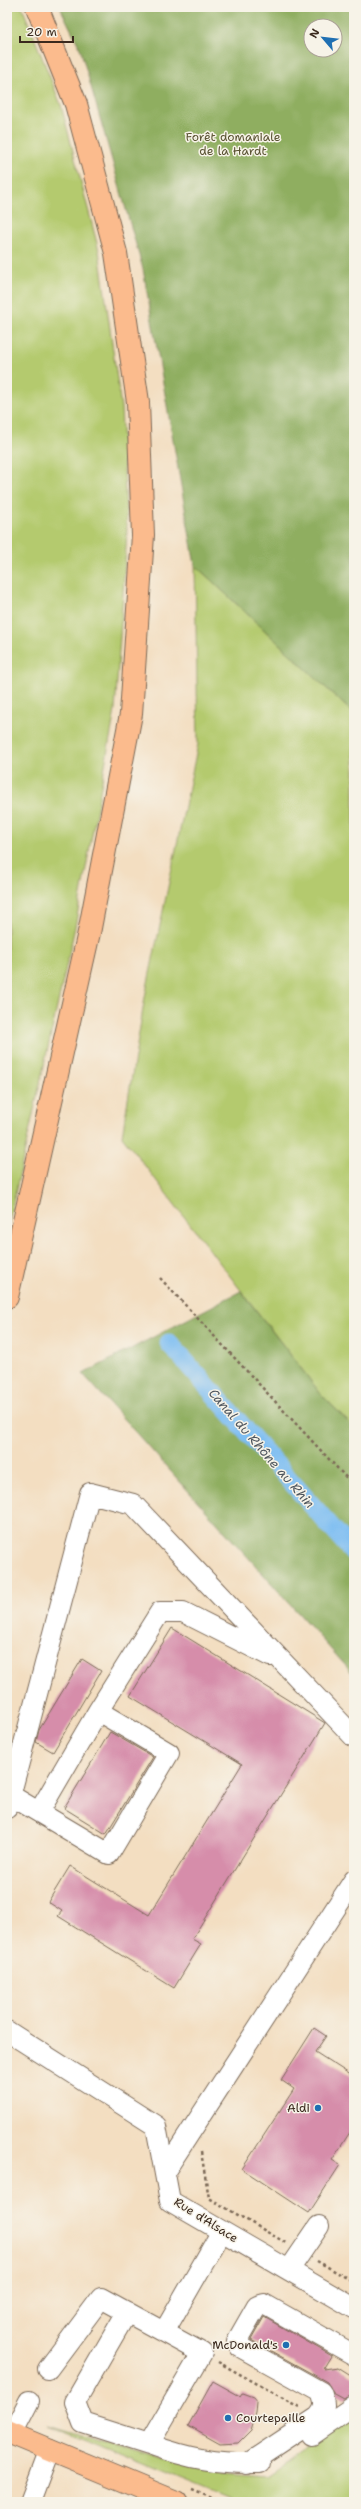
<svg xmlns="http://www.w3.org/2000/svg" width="361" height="2509" viewBox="0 0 361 2509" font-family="'Shantell Sans',sans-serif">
<rect width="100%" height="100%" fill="#f7f3e8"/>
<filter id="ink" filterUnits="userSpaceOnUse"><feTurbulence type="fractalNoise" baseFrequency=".025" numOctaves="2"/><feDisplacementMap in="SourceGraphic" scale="8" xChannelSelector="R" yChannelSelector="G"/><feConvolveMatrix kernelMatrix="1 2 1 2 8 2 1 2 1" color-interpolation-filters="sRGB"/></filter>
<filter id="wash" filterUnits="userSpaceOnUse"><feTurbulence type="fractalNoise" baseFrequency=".012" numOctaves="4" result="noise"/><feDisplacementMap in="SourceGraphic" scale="16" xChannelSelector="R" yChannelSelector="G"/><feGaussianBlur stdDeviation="0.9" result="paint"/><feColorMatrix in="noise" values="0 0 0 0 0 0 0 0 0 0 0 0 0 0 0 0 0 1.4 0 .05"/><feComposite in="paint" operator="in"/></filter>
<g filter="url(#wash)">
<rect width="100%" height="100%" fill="#f3dec1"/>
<path fill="#b4ca6e" stroke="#787a46" d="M7,7H22L61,105L99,251L121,407L127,533L115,711L75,927L7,1230Z
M195,565L354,714V1428L320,1393L122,1136L145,997L198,744Z
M354,2414V2502H237L48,2425L195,2469L266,2474Z"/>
<path fill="#8fae61" stroke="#656c40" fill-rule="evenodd" d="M60,7H346L354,10V714L195,565L143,269L80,48ZM311,26H335V50H311Z
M241,1291L320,1393L354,1428V1675L83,1374Z"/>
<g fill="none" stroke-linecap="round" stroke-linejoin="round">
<path stroke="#7ebef2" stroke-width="19" d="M169,1343L354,1553"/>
</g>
<g id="blocks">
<path fill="#d68daa" d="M172,1628L325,1723L192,1939L201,1944L174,1988L58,1916L62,1911L48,1902L70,1866L149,1915L242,1764L130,1696Z
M82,1659L101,1671L53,1752L36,1742L39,1730Z
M110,1732L153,1757L106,1834L64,1808Z
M314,2028L326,2036L315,2052L354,2077V2126L332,2160L340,2165L309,2213L242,2169L294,2089L281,2080Z
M264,2317L332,2356L324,2369L338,2367L354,2377L353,2395L344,2399L333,2393L327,2382L251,2340Z
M213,2381L240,2396L242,2393L253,2397L257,2402L256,2413L251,2430L238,2443L220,2444L188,2426Z"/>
</g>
</g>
<g filter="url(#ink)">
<use href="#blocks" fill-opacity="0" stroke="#7b6957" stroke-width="1"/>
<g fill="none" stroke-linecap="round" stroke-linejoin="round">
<g stroke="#7b6957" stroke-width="22">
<path id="minor" d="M98,1711L160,1612H183L270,1656
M10,1795L109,1854L169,1753L98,1711L39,1812
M7,1808L90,1493L133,1504L354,1737
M7,2031L156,2126L170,2201L354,2308
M165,2171L354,1880
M289,2270L319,2226
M164,2332L222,2231
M48,2369L101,2298L202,2353L149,2444L83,2423L75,2402L127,2312
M12,2434L29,2401
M312,2435L354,2406
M149,2444C189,2459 218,2464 260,2463
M247,2464L318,2417C326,2408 325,2403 321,2392L240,2347L237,2341L257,2306L264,2304L354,2355
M30,2502L50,2449"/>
</g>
<g stroke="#7b6957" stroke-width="24">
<path id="major" d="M7,2432L176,2502"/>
</g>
<g stroke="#7b6957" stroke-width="24">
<path id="highway" d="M7,1297L90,928L131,714L143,535L138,402L116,253L76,104L37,7"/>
</g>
<path stroke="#7b6957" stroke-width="2.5" stroke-dasharray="3 3" stroke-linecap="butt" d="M160,1278L354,1486
M201,2152L209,2198L286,2243
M317,2261L354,2282
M218,2362L299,2407
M192,2490L222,2502"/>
<use href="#minor" stroke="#fff" stroke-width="20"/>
<use href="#major" stroke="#fbbb8d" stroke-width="22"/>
<use href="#highway" stroke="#fbbb8d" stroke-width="22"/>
</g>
</g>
<g fill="#1f6fb2" stroke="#f7f3e8" stroke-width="1.5">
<circle cx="318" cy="2108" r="4"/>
<circle cx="286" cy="2345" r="4"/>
<circle cx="228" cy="2418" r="4"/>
</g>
<g text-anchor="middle" stroke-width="3" stroke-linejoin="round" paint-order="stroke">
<g font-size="12" fill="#595232" stroke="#f7f3e8">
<text x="233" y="141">Forêt domaniale<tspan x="233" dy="14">de la Hardt</tspan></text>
</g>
<g font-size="12" fill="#3b2a1e" stroke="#f7f3e8" text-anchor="end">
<text x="310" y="2112">Aldi</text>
<text x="278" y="2349">McDonald's</text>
<text x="236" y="2422" text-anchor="start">Courtepaille</text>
</g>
<g font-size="12" fill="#3b2a1e" stroke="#f7f3e8">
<text transform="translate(206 2220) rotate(32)" y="4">Rue d'Alsace</text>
</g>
<g font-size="13" font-style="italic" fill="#4f565e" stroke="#f7f3e8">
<text transform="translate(262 1448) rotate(49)" y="5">Canal du Rhône au Rhin</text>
</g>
</g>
<rect width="361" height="2509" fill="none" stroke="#f7f3e8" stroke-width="24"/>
<g transform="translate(323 38) rotate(298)"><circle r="19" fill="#f7f3e8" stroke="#aca397"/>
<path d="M0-3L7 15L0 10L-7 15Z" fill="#1f6fb2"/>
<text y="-6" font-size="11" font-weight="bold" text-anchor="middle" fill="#3b2a1e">N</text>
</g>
<path d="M20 36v6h53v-6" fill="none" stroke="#3b2a1e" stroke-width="2"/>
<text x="26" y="36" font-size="12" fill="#3b2a1e" stroke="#f7f3e8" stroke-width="3" paint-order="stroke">20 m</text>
</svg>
